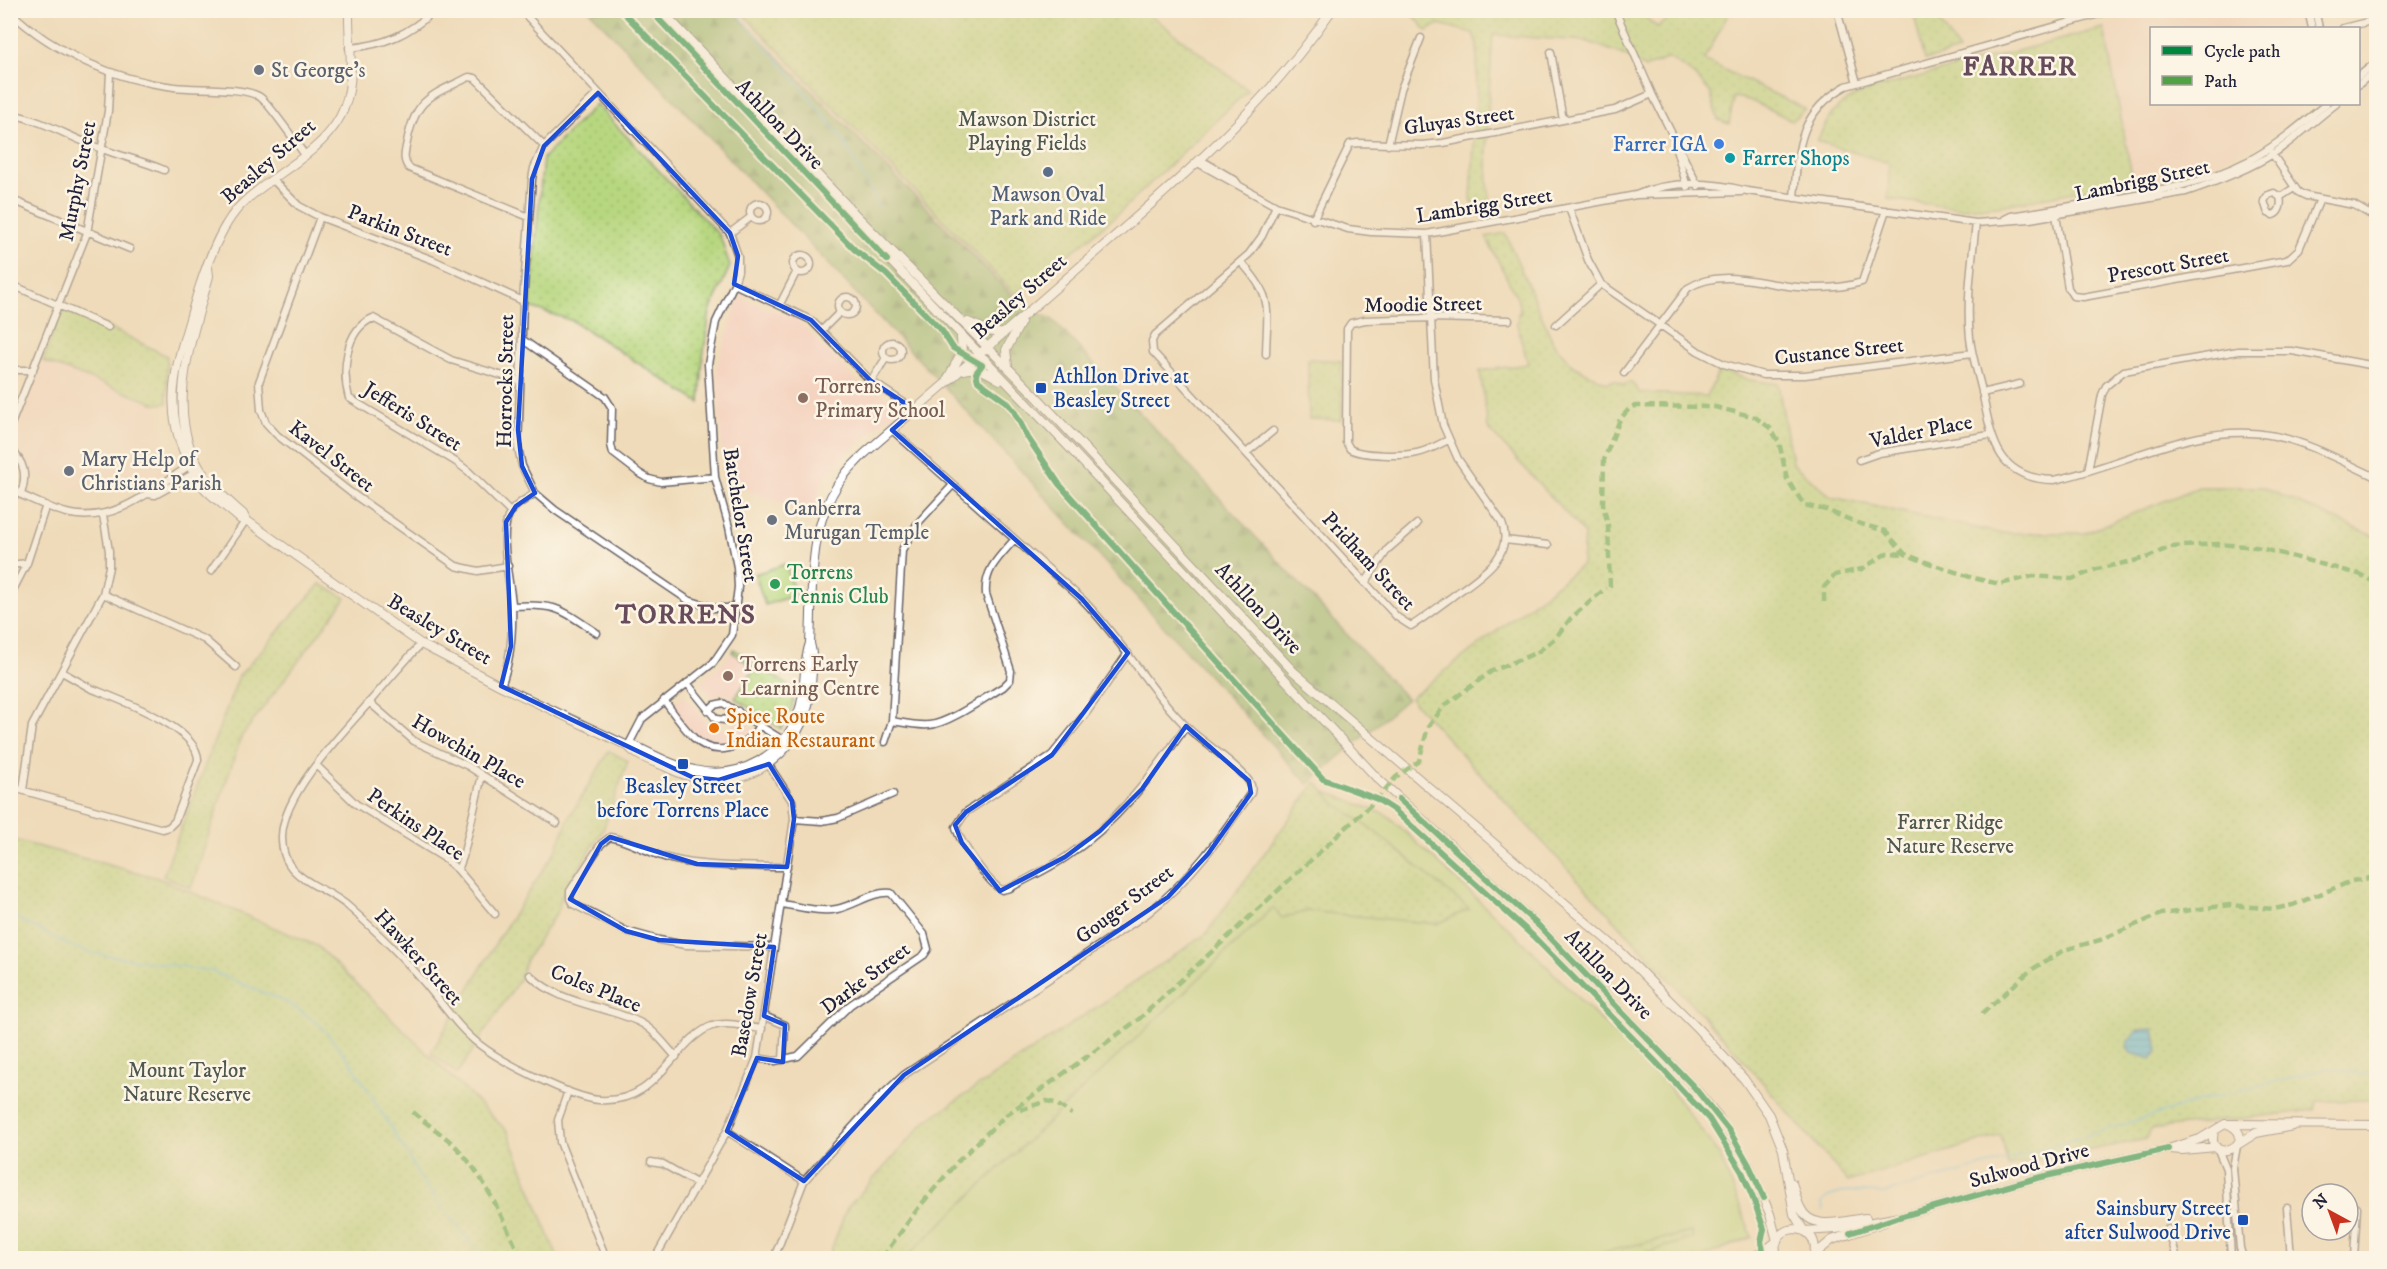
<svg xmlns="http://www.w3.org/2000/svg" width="2387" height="1269" viewBox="0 0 2387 1269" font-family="'IM FELL DW Pica',serif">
<defs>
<pattern id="forest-firs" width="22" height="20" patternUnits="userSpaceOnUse" patternTransform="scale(1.5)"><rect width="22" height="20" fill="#91b86e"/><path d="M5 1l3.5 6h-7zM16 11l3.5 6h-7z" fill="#76955c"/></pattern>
<pattern id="park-dots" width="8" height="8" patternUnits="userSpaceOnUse" patternTransform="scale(1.5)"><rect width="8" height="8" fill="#b7d77f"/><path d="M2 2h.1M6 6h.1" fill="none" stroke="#9db86f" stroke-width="1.8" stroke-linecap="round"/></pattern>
<pattern id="water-rules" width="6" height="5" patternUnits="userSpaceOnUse" patternTransform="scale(1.5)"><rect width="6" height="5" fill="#5ebddc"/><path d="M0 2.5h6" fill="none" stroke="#4d99b4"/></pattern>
</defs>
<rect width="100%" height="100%" fill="#fcf5e5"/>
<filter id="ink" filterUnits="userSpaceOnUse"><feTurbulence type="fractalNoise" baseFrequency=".0167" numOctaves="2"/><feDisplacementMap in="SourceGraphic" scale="12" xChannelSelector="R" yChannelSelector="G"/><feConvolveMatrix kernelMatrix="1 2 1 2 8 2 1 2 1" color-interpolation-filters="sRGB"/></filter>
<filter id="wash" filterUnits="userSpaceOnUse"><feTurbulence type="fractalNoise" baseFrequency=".008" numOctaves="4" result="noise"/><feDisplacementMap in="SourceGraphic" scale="24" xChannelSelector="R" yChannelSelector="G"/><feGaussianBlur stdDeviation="1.35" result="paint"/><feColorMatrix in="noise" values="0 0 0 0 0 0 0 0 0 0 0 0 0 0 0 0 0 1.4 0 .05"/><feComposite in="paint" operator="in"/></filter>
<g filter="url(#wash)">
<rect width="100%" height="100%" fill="#efdbb9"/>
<path fill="#f4d3c0" d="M2164,11H2295L2301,28H2152V104H2308L2261,141L2212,165L2133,181L2104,28Z
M739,297L796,319L856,381L873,388L900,407L846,454L824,479L811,515L724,482L717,367Z
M43,361L156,404L170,467L138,491L81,493L31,474L13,437Z
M732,652L755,668L735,698L723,693L712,697L700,682L722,664Z
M684,695L707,724L713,728L729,729L739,720L755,731L736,746L712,747L695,738L670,706Z"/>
<path fill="#b7d77f" stroke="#6c7c5d" stroke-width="1.5" d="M786,564L795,595L765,605L755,574Z
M1313,787L1387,815L1521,940L1598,1018L1661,1076L1720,1156L1752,1237L1700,1258H829L1207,934Z"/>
<path fill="url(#forest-firs)" stroke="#5a6d54" stroke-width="1.5" d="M590,11H733L1023,306L1052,319L1407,699L1308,784L937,379Z"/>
<path fill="url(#park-dots)" stroke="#6c7c5d" stroke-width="1.5" d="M745,10L1145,11L1248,90L1118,214L1082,244L1015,294L742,13Z
M1400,11H1638L1657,27L1680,11H1730L1704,60L1805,109L1792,120L1749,100L1734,97L1729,124L1718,120L1710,92L1694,75L1669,58L1645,68L1626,56L1586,41L1493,35C1489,94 1483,153 1491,212L1476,213L1471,198L1477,88V44L1473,33L1439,24L1427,31L1414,16Z
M1913,11H1934L1936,16L1959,51L1925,60Z
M2104,28L2133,181L1999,206L1958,208L1888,199L1889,163L1817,141C1831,112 1835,105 1865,91Z
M596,104L720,236L730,266L710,311L703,357L700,403L573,321L530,307L543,158Z
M1505,233L1554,344L1573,366L1607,383L1614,380L1624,385L1631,382L1640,393L1707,396L1719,370L1749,380L1778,384L1792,463L1832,497L1999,533H2085L2199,487H2262L2376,537V1100L2317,1101L2315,1110L2151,1129L2147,1139L2008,1166L2001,1135L1848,1182L1739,1055L1410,698L1582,565L1584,533L1488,428L1480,371L1528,364L1517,325L1518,313H1521L1517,298L1486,237Z
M61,310L108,327L167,356V403L156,404L43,361Z
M1308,359L1341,361L1342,420L1309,419Z
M320,584L346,598L241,737L191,888L163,876L239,676Z
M734,649L795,690L792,708L781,729L735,698L755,668L732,652Z
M609,751L628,761L603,830L561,897L559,909L526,960L519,980L457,1074L431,1053L503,931L555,852L569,818Z
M1316,782L1336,804L1373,830L1469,909L1437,924L1308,911L1282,918L1273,908L905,1258H828L847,1208L926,1121L1206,934Z
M10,839L158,878L317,946L508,1132L558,1258H11Z
M1692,1232L1693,1238L1630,1258H1578Z"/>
<path fill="url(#water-rules)" stroke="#40708c" stroke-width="1.5" d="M2154,1029L2158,1051L2151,1059L2131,1053L2127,1048L2128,1041L2138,1030Z"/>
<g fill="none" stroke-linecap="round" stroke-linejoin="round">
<path stroke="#5ebddc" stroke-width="1.5" d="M734,10L792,76L844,141L879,207
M10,915L71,946L91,953L211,971L286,1002L305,1014L322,1027L352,1064L406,1152L420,1178L482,1258
M1823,1210L1822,1203L1828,1197L1847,1191L1884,1193L2013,1158L2210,1098L2329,1068L2376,1077"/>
</g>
</g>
<g filter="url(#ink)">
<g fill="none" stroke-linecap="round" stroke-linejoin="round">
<g stroke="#6a6367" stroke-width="9">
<path id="minor" d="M521,10L730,233L738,256V271L734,284L716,322L708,364L715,477L729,527L737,567L738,587L732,635L713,663L642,719L628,746
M1615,10L1652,94L1698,186
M1837,10L1857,83
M2308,10L2312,28
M2315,10L2319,28
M10,12C55,53 114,80 174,87C196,90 244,86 260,97C270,104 296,143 305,155
M2343,28L2371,21
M349,48C385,45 409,34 435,10
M1551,52L1563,120
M2358,77L2376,62
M2358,85L2376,70
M598,93L544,146L534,168L532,179L523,301L518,448L522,466L535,493L555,510L688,600L714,608H736
M10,114C43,120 71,138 102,149C123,157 144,161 164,170
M1388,145L1401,89L1421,38
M1675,145L1687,187
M2271,152L2298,192L2306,196L2354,205L2376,218
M1201,160L1235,180L1238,184
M1198,163L1276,206L1348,229L1371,232L1427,234L1636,195L1741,192
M273,180L299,206L320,217L433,260L523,301
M2274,193L2280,197C2282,204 2280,213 2273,215L2268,213L2264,201L2268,195Z
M1636,195C1671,180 1711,182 1747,191L1976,223L2030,219L2186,192C2216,182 2246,171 2273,154C2295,139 2315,120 2336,104
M2280,197L2294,188
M1794,198C1798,148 1798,113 1846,86L2113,10
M10,199L130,249
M750 212a9 9 0 1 1 18 0a9 9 0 1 1-18 0Z
M1276,206L1262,236L1249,254L1155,335L1152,341L1153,352L1397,617L1411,626C1426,617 1439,606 1453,596C1477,578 1517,556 1501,521L1458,459L1443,425L1434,379L1427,234
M1569,208L1588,260L1601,284L1698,351L1724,364L1763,375H1805L1972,353
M2055,209L2068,288L2073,296L2083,297L2287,260L2299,249L2320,199
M2371,214L2376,205
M320,217L259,382L261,410L266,423L277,435L350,492L456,566L478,571L508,566
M529,217L409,168C402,160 405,152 407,142C416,97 431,96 469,77L475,78L544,146
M2005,219L2011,216C2047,210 2084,204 2120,198C2165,190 2207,182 2248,161C2277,146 2301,124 2326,104
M1313,220L1350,144L1358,143L1422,145L1443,143L1615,110L1652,94
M1976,223C1972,259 1966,302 1970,338C1972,358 1979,376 1983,396C1992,441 1998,479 2054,480C2127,465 2197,420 2275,436C2310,443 2343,462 2376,477
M730,233L751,217
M793 264a9 9 0 1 1 18 0a9 9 0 1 1-18 0Z
M1241,262C1274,298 1267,307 1266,354
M10,284L108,327
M734,284L811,320L871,381L915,410
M838 306a9 9 0 1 1 18 0a9 9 0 1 1-18 0Z
M780,304L797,271
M1556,325L1601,284
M822,330L840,312
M523,340L605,397L612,408L611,445L613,453L639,473L649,479L661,482L715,477
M883 351a9 9 0 1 1 18 0a9 9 0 1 1-18 0Z
M10,370H33
M1624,373L1688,288C1721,268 1761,284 1797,287C1817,289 1842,288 1862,282L1886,210
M871,381L886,358
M1982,393L2020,384
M10,427L87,233L108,111L110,73
M1448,440C1438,445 1428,451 1417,453C1403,456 1362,456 1350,449L1346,442V431L1347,329L1351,323L1365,320L1431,318L1509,320
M10,449C25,462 27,476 21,494
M1246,453L1273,431
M1859,460L1879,453L1990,435
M2088,471L2102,395L2106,386L2124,371L2238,351H2292L2376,366
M10,490C30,498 50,510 71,514C118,523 155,487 192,464
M147,494L155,495L195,473
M510,512L468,471L456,462L349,398C342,373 344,330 373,318L451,360L520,381
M1505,540L1548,545
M10,565L27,563
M211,571L246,520
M1365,583L1388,549L1417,524
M103,594L205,640L236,667
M10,596L27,563L46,505
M512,606C557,603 560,609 597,633
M421,644C402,664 385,684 367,705C340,735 283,795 282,836C281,882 322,883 349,907C375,930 400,954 423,981C442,1003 457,1027 480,1045C502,1062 572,1098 599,1100C649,1103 663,1065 693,1038C699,1033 705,1028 712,1026C728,1021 746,1027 762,1029
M1128,653L1087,712L1052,755L966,812L956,827C959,841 989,884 1002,890L1010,888C1028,878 1048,869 1066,857C1117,823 1152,776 1186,726
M687,683L716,719L725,720L738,711
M501,686C511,660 513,632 512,604C510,581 498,533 510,513C515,504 527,499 535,493
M664,700C673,713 683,727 694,738C715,759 745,748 759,726
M369,702L414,741L468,766L557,823
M708,711L714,705L723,703L786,742
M892,721C904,723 917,726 929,725C948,724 986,697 1003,687L1010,680L1011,671L986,594C984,570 999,557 1014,540
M885,742L892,721L902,550L917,524L952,486
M316,765L356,804L444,858L458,870L495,914
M10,787L163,829L169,827L175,821L198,760C198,727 117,699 90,688C81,683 71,677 62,672
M23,790L32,726L103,594L109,567V551L103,515
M794,819L822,821L838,818L893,794
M458,870L463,857L482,775
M774,947L685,945L659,940L626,931L573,904L570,899V891L601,844L610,837C631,841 650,854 671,859C709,868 748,866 787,867
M530,975C559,1004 603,1005 639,1022C654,1029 665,1045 676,1057
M764,1016L785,1025L783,1060
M757,1058L775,1061L798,1056L850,1005L924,955L928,949L924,934L891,893C872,891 856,905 837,909C820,913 798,906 781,904
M568,1091L558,1120L560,1142L606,1258
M727,1131L804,1181
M2237,1146L2233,1168L2240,1248L2243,1258
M2217,1147L2226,1169L2231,1258
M651,1162L663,1164L698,1184
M2287,1208L2291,1258
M2168,1229L2177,1258
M655,1258L727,1131L757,1058L794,819L792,801L766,761
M774,1258L804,1181L878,1099L904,1075L1148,913C1192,878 1219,839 1251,793C1252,789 1252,788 1251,785C1246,771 1203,742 1190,730C1149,691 1122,639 1082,599L892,430
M2354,1258L2357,1207"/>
</g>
<g stroke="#6a6367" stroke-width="10">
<path id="major" d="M349,10C348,47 358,83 340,117C318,157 269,175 239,207C217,231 203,274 194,305C179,358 161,401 185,455C190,467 196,480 206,490C216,500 229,509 240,519L246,520L421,644L501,686L628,746C635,756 652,761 664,766C678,773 692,779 708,780C765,785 808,738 811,685C812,670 814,657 810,643
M650,10L1066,444L1376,777L1539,926L1694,1087L1718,1116L1749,1165L1770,1214L1777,1241
M661,10L856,215L1035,395L1293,671L1622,953L1698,1029L1744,1079L1769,1115L1783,1150L1794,1214L1804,1231
M208,268L209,276C191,343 158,426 213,486C222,496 233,505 243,514L246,520
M968,322L989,331L1003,334
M1008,366L1006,350L1021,322
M964,370C979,366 988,373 1000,380
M948,378L962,352L961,338
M628,746H635C654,755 673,766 694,770C740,781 785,755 799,711C807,689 802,665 810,643C813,587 807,523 844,476C849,468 857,462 863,455C942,386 1022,318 1100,249C1185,175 1268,103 1332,10
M2214,1132C2205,1168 2262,1143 2230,1125
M2237,1145L2256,1133L2293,1126
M2170,1149L2182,1150L2216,1147
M1792,1183C1795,1191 1796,1199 1800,1207C1811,1233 1844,1220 1866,1218
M1804,1231L1836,1229L1899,1217L2037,1178L2168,1149L2200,1139L2225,1124L2376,1125
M1814,1255L1832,1240L1885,1222
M1749,1258L1763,1252L1776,1242
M1778,1258C1763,1223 1822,1217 1814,1256"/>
</g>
<use href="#minor" stroke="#fff" stroke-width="6"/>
<use href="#major" stroke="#fff" stroke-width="8"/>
<path stroke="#50a245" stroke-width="4.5" stroke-dasharray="9 4.5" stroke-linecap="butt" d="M1610,587L1608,525L1603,504L1604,460L1620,419L1629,409L1635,406L1715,407L1755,417L1770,428L1779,442L1787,479L1804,505L1826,510L1858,523L1885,531L1905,554L1920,560L1973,578L2000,584L2033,576L2072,579L2097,569L2146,558L2170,547L2218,544L2256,547L2359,574L2376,583
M1824,602V587L1835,575L1862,569L1887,553L1905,554
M1982,1014L2031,970L2064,950L2100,940L2161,914L2230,905L2274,909L2293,905L2352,881L2376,877
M1020,1110L1047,1101L1055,1103L1072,1114
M413,1112C425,1123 440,1132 453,1144C485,1175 502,1218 521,1258
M882,1258L919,1207L957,1162L1006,1115L1139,1019L1377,799L1396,777L1419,761L1428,727L1444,706L1492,671L1538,652L1556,637L1571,618L1606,588"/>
<g stroke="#fcf5e5" stroke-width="10">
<path id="cycleway" d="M621,10L855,250L886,274L942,331L953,348L982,365L976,373L978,381L1007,402L1014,411L1028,438L1059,484L1323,779L1377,799L1394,810L1533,936L1655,1061L1709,1119L1742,1172L1754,1201L1764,1229L1761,1242L1765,1258
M650,10L887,260
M1399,799L1539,926L1694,1087L1730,1132L1749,1165L1764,1198
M1850,1233L1899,1217L2037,1178L2168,1149"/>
</g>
<use href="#cycleway" stroke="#00873e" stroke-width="6"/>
</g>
</g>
<path d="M0 0H2387V1269H0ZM598,93L730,233L738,256L734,284L811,320L871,381L915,410L892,430L1082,599L1128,653L1052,755L966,812L955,825L962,843L1000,891L1065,857L1100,831L1142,789L1186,726L1249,781L1251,793L1208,854L1168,897L904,1075L804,1181L727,1131L757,1058L783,1062L785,1025L764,1016L774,947L659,940L626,931L570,899L601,844L610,837L697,864L787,867L794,819L792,801L769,764L719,780L692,777L501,686L511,646L506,522L516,506L535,493L522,466L518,430L532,179L544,146Z" fill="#efdbb9" fill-opacity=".55" fill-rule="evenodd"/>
<path fill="none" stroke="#1d4ed8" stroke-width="4.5" stroke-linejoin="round" d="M598,93L730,233L738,256L734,284L811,320L871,381L915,410L892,430L1082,599L1128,653L1052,755L966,812L955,825L962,843L1000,891L1065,857L1100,831L1142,789L1186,726L1249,781L1251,793L1208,854L1168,897L904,1075L804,1181L727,1131L757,1058L783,1062L785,1025L764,1016L774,947L659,940L626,931L570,899L601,844L610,837L697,864L787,867L794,819L792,801L769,764L719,780L692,777L501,686L511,646L506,522L516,506L535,493L522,466L518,430L532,179L544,146Z"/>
<g fill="#6b7280" stroke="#fcf5e5" stroke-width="2">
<circle cx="259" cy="70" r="6"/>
<circle cx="69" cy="471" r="6"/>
<circle cx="772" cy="520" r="6"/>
</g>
<circle fill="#3f7fe0" stroke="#fcf5e5" stroke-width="2" cx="1719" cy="144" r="6"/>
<circle fill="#0f9aa8" stroke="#fcf5e5" stroke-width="2" cx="1730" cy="158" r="6"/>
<circle fill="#5c6f8a" stroke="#fcf5e5" stroke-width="2" cx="1048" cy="172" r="6"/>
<g fill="#1a4fb4" stroke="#fcf5e5" stroke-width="2">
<rect x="1035" y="382" width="12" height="12" rx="3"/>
<rect x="677" y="758" width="12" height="12" rx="3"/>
<rect x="2237" y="1214" width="12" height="12" rx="3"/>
</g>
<g fill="#8d6e63" stroke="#fcf5e5" stroke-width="2">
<circle cx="803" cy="398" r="6"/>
<circle cx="728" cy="676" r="6"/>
</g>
<circle fill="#2e9e5b" stroke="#fcf5e5" stroke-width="2" cx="775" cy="584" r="6"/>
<circle fill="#e8710a" stroke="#fcf5e5" stroke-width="2" cx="714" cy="728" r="6"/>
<g text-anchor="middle" stroke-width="5" stroke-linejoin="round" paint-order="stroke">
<g font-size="21" fill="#5b616d" stroke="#fcf5e5" text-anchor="start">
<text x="271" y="77">St George’s</text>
<text x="81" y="466">Mary Help of<tspan x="81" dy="24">Christians Parish</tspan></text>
<text x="784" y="515">Canberra<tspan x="784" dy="24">Murugan Temple</tspan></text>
</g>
<g font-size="21" fill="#4f584f" stroke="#fcf5e5">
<text x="1027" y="126">Mawson District<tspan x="1027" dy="24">Playing Fields</tspan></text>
<text x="1950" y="829">Farrer Ridge<tspan x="1950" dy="24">Nature Reserve</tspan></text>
<text x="187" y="1077">Mount Taylor<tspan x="187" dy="24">Nature Reserve</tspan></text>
</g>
<g font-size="21" fill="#22223b" stroke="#fcf5e5">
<text transform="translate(1459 120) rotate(-8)" y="7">Gluyas Street</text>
<text transform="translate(780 124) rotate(46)" y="7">Athllon Drive</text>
<text transform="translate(268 161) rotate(-41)" y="7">Beasley Street</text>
<text transform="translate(2142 180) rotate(-12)" y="7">Lambrigg Street</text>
<text transform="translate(77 181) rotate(-79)" y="7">Murphy Street</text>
<text transform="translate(1484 205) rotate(-9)" y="7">Lambrigg Street</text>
<text transform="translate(400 230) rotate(21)" y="7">Parkin Street</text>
<text transform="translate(2168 265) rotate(-10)" y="7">Prescott Street</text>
<text transform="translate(1019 296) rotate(-41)" y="7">Beasley Street</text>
<text transform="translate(1423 304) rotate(-1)" y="7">Moodie Street</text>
<text transform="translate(1839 351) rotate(-6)" y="7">Custance Street</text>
<text transform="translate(505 381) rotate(-89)" y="7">Horrocks Street</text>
<text transform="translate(413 416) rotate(32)" y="7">Jefferis Street</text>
<text transform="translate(1921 431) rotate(-11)" y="7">Valder Place</text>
<text transform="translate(332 456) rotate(38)" y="7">Kavel Street</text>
<text transform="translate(741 515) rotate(81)" y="7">Batchelor Street</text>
<text transform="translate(1369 561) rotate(47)" y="7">Pridham Street</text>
<text transform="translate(1259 608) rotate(47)" y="7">Athllon Drive</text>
<text transform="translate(440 629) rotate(31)" y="7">Beasley Street</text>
<text transform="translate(469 751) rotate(30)" y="7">Howchin Place</text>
<text transform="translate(416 824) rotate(34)" y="7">Perkins Place</text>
<text transform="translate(1124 904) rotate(-37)" y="7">Gouger Street</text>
<text transform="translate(419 957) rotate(48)" y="7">Hawker Street</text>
<text transform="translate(1609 974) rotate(46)" y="7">Athllon Drive</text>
<text transform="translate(865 978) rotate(-37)" y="7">Darke Street</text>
<text transform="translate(596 988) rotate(22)" y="7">Coles Place</text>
<text transform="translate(749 995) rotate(-80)" y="7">Basedow Street</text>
<text transform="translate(2029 1165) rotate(-15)" y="7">Sulwood Drive</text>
</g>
<g font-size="21" fill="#366cbe" stroke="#fcf5e5" text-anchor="end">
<text x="1707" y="151">Farrer IGA</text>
</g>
<g font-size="21" fill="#0d838f" stroke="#fcf5e5" text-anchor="start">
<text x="1742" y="165">Farrer Shops</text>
</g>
<g font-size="21" fill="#4e5e75" stroke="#fcf5e5">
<text x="1048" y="201">Mawson Oval<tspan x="1048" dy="24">Park and Ride</tspan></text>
</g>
<g font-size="21" fill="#164399" stroke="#fcf5e5" text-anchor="start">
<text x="1053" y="383">Athllon Drive at<tspan x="1053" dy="24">Beasley Street</tspan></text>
<text x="683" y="793" text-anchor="middle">Beasley Street<tspan x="683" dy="24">before Torrens Place</tspan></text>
<text x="2231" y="1215" text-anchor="end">Sainsbury Street<tspan x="2231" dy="24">after Sulwood Drive</tspan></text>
</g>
<g font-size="21" fill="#785e54" stroke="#fcf5e5" text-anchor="start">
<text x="815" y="393">Torrens<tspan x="815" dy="24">Primary School</tspan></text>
<text x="740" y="671">Torrens Early<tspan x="740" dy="24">Learning Centre</tspan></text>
</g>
<g font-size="21" fill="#27864d" stroke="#fcf5e5" text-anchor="start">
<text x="787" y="579">Torrens<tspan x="787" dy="24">Tennis Club</tspan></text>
</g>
<g font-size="21" fill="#c56008" stroke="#fcf5e5" text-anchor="start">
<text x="726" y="723">Spice Route<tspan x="726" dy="24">Indian Restaurant</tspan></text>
</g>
<g font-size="27" font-weight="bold" letter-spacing="1.5" fill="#664b5a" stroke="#fcf5e5">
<text x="2020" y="75">FARRER</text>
<text x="686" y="623">TORRENS</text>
</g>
</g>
<rect width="2387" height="1269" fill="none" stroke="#fcf5e5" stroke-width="36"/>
<rect x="2150" y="27" width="210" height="78" fill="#fcf5e5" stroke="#a5a1a1" stroke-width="1.5"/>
<rect x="2162" y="46" width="30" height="9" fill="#00873e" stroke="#a5a1a1" stroke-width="1.5"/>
<text x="2204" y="57" font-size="18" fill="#22223b">Cycle path</text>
<rect x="2162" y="76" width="30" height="9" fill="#50a245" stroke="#a5a1a1" stroke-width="1.5"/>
<text x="2204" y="87" font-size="18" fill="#22223b">Path</text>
<g transform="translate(2330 1212) rotate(319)"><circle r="28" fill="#fcf5e5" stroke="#a5a1a1" stroke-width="1.5"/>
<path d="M0-4.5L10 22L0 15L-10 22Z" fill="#c8321e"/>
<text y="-9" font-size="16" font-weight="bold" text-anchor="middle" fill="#22223b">N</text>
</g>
</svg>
